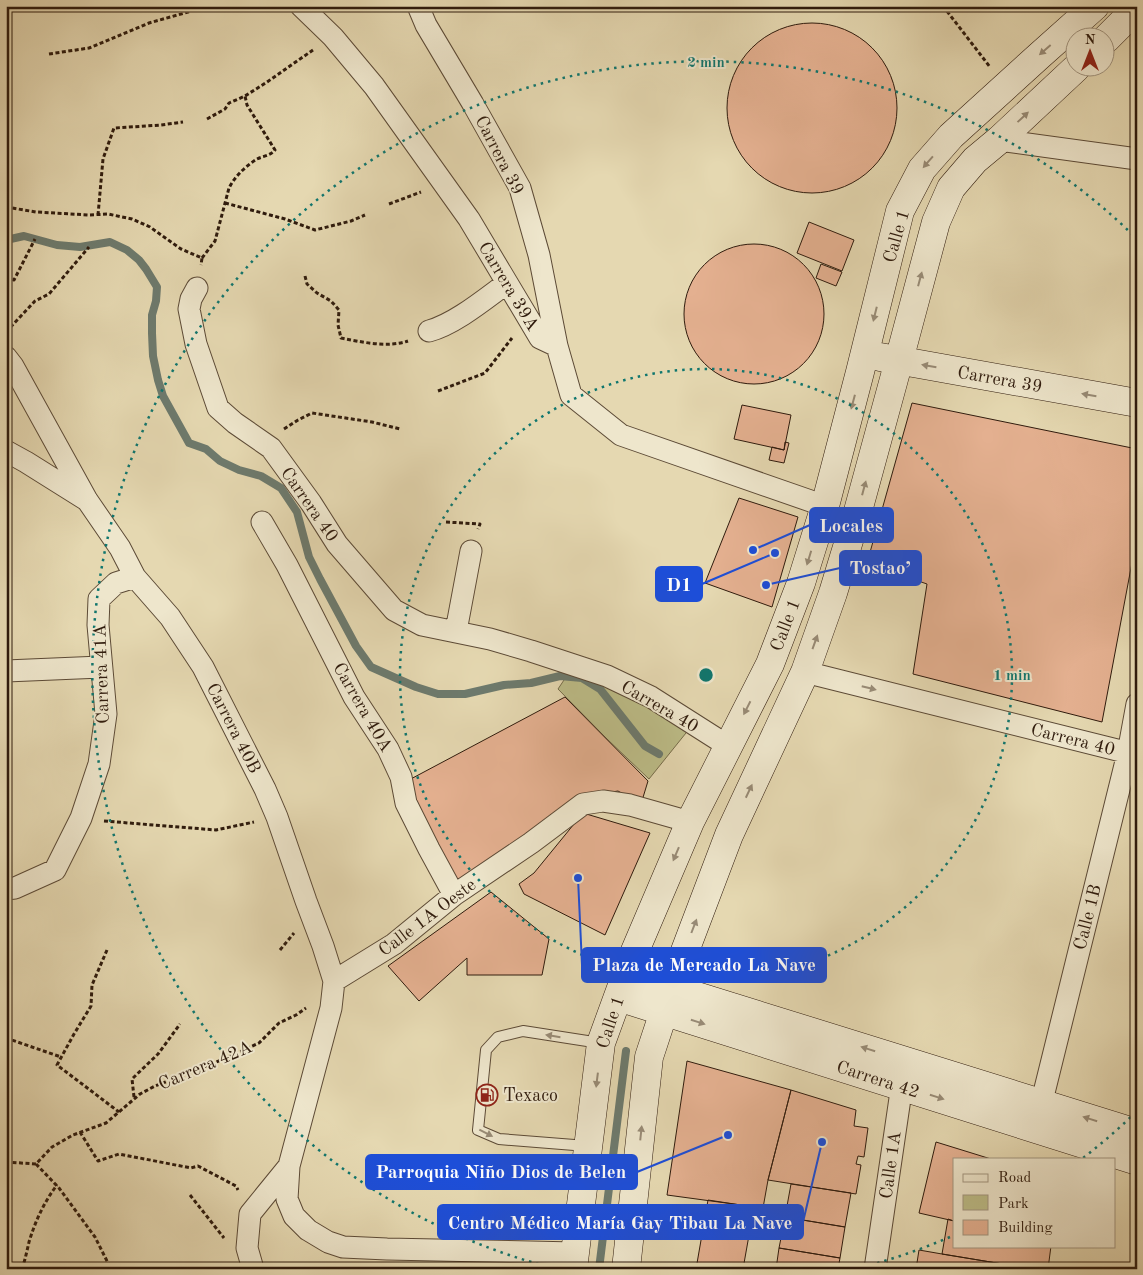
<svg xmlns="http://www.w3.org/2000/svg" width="1143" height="1275" viewBox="0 0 1143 1275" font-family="'Old Standard TT',serif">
<rect width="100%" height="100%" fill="#e5d8b1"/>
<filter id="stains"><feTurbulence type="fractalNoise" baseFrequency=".004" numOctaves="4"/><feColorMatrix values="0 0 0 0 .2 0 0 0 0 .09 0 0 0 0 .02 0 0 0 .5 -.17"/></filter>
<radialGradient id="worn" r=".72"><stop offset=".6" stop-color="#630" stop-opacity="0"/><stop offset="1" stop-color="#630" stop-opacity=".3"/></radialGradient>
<path fill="#bcbc87" stroke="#766c4a" d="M572,668L690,728L649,779L606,738L558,689Z"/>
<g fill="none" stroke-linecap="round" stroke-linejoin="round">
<path stroke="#6d7a6d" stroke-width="8" d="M6,240L24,236L57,245L80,247L110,242L127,250L139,260L146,269L157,287L156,301L152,315V333L153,356L158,380L163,396L189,443L206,449L220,461L239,470L261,476L281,488L297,512L309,557L320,579L356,646L371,667L416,687L438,694H465L504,685L531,683L560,676L582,678L600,689L645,746L659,754
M599,1269L626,1051"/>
</g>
<path fill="#e4b090" stroke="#2f1b0d" d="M727 108a85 85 0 1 1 170 0a85 85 0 1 1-170 0Z
M809,222L854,240L842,271L797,253Z
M684 314a70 70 0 1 1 140 0a70 70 0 1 1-140 0Z
M821,264L842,272L836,286L816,278Z
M912,403L1137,449V536L1102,722L913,674L927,584L867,563Z
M742,405L791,415L784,450L734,439Z
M785,442L789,443L784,463L769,460L772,447L784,450Z
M739,498L798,517L772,607L705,583Z
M565,697L648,781L641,804L618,791L581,797L454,887L407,781Z
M583,813L650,833L605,935L524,894L519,884L534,873Z
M491,892L549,939L542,975H467V958L419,1001L388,966Z
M687,1061L791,1090L768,1180L763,1208L667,1195Z
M791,1090L856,1110L854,1126L868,1128L864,1157L858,1156L856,1164L861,1165L856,1194L768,1180Z
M936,1142L991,1159H954V1221L919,1213Z
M791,1184L851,1193L845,1227L785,1217Z
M708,1200L754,1207L743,1269H696Z
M778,1216L845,1227L840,1258L779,1248L782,1233L775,1232Z
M948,1219L954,1221V1246H1051L1048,1269H1033L942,1254Z
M779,1248L840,1258L838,1269H776Z
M919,1250L942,1254L1033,1269H916Z"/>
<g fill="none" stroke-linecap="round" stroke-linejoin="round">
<g stroke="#5c4a36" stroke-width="12">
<path id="lane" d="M587,1146L499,1139L478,1130L486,1050L498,1037L523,1031L600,1043"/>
</g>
<g stroke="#5c4a36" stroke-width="23">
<path id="street" d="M301,6L333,37L374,86L469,219L540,338L557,346L571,395L621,435L825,506
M418,6L426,25L473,104L520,188L539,255L557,346
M999,140L1137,159
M197,288L191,299L189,309L196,344L218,408L235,423L271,448L311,503L337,544L394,610L422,625L490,639L531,651L607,676L651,697L728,746
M429,331C455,324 485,299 507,283
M6,357L13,366L87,500L120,548L135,577L170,617L203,667L265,789L277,817L306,901L323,946L334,981L331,1008L289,1166L287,1199L294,1216L308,1230L328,1242L343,1247L387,1249L575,1253
M6,451L26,462L85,499
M262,522L287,565L354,697L388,749L401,777L406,803L429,849L454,895
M456,631L471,551
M6,671L101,667
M805,672L1137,755
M6,889L15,888L55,870L81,818L99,764L106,714L98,625L99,599L116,583L135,577
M334,981L394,944L454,895L531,843L583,804L603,801L630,805L690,822
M1038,1117L1128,753L1137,704
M253,1269L247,1248L250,1214L289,1166
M875,1269L904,1071"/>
</g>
<g stroke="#2f1b0d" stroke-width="29">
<path id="secondary" d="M1106,39L1137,8
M880,357L1137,403
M626,974L1137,1133
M618,997L1137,1161
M573,1269L601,1043L632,958L690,822L770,664L801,583L825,506L860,372L900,211L922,169L951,136L1039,56L1095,6
M626,1269L649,1057L677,972L729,835L805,672L833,593L858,511L894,379L936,222L951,188L975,160L999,140L1076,68"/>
</g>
<path stroke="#2f1b0d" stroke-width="3" stroke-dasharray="4 2.5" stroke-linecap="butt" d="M943,6L990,67
M49,54L89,48L149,23L188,12L202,6
M207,119L225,109L229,103L245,96L267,82L313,50
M225,203L285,219L315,230L351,221L365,215
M389,204L421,192
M6,207L36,212L89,215L108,214L132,219L150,227L181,249L202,258L201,265
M98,215L103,159L114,128L161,125L183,122
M202,258L215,241L229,188C235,176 246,166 257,159C263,156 270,156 275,150L247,105L245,96
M305,276L307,284L317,293L331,301L339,310L338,325L341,338C362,342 387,348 408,341
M6,278L14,280L35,239
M6,332L35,301L49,294L89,247
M438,391L485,373L512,338
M284,429L298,420L312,413L372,422L400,429
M446,522L480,524L478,529
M104,821L216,830L254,822
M107,950L92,985L91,1006L74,1034L57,1065L119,1112
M280,950L294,933
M6,1038L61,1057
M134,1097L132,1079L158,1054L180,1024
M80,1132L98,1161L119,1154L191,1168L198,1166L236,1186L238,1190
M6,1162L36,1164L52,1147L73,1135L106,1123L140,1094L155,1086L224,1059L259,1043L279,1023L296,1015L306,1008
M36,1164L59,1188L95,1237L111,1269
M190,1195L224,1238
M22,1269C25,1260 27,1251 29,1242C35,1222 44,1202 57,1185"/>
<use href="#lane" stroke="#eee6cc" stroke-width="10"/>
<use href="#street" stroke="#eee6cc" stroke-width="21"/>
<use href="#secondary" stroke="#eee6cc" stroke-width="28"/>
</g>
<defs><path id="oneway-solid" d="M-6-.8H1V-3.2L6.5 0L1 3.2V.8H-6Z" transform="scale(1.25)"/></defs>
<g fill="#988b76">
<use href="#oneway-solid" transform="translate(1045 50) rotate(139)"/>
<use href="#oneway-solid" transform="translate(1023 117) rotate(-43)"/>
<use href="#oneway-solid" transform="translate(928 162) rotate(131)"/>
<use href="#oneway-solid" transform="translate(920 279) rotate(-75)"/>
<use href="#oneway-solid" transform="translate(875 314) rotate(104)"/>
<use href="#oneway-solid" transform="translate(929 366) rotate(-170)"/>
<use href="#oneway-solid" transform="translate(1089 395) rotate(-170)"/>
<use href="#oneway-solid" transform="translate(853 402) rotate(105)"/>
<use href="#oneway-solid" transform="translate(864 488) rotate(-75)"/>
<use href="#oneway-solid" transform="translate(809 558) rotate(107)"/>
<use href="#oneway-solid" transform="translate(815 642) rotate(-70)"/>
<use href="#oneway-solid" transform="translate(869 688) rotate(14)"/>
<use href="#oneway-solid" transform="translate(747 708) rotate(117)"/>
<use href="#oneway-solid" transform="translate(749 791) rotate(-65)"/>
<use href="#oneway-solid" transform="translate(676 854) rotate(113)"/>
<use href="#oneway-solid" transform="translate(694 926) rotate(-69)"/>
<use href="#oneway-solid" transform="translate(698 1022) rotate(18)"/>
<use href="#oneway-solid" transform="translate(553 1036) rotate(-171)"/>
<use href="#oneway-solid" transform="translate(868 1049) rotate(-163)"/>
<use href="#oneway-solid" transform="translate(597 1080) rotate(97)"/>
<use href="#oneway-solid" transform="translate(937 1097) rotate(18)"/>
<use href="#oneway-solid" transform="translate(1090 1119) rotate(-163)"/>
<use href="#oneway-solid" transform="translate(486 1133) rotate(27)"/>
<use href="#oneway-solid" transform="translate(641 1133) rotate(-84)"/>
</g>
<g fill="none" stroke="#0f766e" stroke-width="2.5" stroke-dasharray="2.5 5">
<circle cx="706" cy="675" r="306"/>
<path d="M1136 1112A613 613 0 0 1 1083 1158M950 1237A613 613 0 0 1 859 1268M553 1268A613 613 0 1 1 1136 238"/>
</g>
<defs>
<g id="fuel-ring" transform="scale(1.125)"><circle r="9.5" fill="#eee6cc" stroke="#8f2418" stroke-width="1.5"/><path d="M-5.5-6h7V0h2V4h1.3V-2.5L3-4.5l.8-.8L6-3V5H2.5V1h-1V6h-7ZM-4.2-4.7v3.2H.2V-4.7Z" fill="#8f2418"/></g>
</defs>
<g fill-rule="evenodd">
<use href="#fuel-ring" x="487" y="1095"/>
</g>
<g text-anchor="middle" stroke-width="4" stroke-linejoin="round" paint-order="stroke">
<g font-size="18" fill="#2f1b0d" stroke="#eee6cc">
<text transform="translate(500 155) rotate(63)" y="6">Carrera 39</text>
<text transform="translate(896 236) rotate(-74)" y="6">Calle 1</text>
<text transform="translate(509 286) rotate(59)" y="6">Carrera 39A</text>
<text transform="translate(1000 379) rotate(10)" y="6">Carrera 39</text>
<text transform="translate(310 504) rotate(55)" y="6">Carrera 40</text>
<text transform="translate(785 625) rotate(-69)" y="6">Calle 1</text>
<text transform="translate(101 674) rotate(-92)" y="6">Carrera 41A</text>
<text transform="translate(660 706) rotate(30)" y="6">Carrera 40</text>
<text transform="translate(363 707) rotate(60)" y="6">Carrera 40A</text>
<text transform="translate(234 728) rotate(63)" y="6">Carrera 40B</text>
<text transform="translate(1073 739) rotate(14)" y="6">Carrera 40</text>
<text transform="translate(427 917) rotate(-37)" y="6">Calle 1A Oeste</text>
<text transform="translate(1087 917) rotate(-76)" y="6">Calle 1B</text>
<text transform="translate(610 1022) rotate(-72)" y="6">Calle 1</text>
<text transform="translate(205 1065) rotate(-23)" y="6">Carrera 42A</text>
<text transform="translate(878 1079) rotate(18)" y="6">Carrera 42</text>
<text transform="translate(890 1165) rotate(-82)" y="6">Calle 1A</text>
</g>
<g font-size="18" fill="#2f1b0d" stroke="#eee6cc" text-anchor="start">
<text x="503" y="1101">Texaco</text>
</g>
</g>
<circle cx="706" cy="675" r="8" fill="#0f766e" stroke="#eee6cc" stroke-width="2.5"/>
<g font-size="15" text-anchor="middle" font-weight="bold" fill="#0f766e" stroke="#eee6cc" stroke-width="4" stroke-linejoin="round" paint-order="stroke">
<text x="706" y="67">2 min</text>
<text x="1012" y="680">1 min</text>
</g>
<path fill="none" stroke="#1d4ed8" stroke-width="2" d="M753 550L810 525M766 585L840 568M775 553L702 584M578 878L582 965M728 1135L637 1172M822 1142L803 1222"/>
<g fill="#1d4ed8" stroke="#eee6cc" stroke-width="2">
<circle cx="753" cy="550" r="5"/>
<circle cx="766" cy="585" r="5"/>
<circle cx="775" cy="553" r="5"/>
<circle cx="578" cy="878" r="5"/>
<circle cx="728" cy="1135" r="5"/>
<circle cx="822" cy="1142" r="5"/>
</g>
<g fill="#1d4ed8" stroke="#1d4ed8" stroke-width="2">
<rect x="810" y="508" width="83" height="34" rx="5"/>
<rect x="840" y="551" width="81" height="34" rx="5"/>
<rect x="656" y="567" width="46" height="34" rx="5"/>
<rect x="582" y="948" width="244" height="34" rx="5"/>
<rect x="366" y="1155" width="271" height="34" rx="5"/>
<rect x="438" y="1205" width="365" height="34" rx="5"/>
</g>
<g font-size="19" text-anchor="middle" font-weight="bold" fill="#fff">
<text x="851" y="532">Locales</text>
<text x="880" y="574">Tostao’</text>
<text x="679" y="591">D1</text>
<text x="704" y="971">Plaza de Mercado La Nave</text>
<text x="501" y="1178">Parroquia Niño Dios de Belen</text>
<text x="620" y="1229">Centro Médico María Gay Tibau La Nave</text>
</g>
<rect width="1143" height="1275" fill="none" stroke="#e5d8b1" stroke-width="25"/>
<rect x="8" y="8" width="1128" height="1260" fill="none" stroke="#2f1b0d" stroke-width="2.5"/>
<rect x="12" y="12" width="1118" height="1250" fill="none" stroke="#2f1b0d"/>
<rect x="953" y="1158" width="162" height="90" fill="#eee6cc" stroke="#a29580"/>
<rect x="963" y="1174" width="25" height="8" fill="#eee6cc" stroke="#a29580"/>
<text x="998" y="1182" font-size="15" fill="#2f1b0d">Road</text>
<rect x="963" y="1195" width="25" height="15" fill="#bcbc87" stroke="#a29580"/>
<text x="998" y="1208" font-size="15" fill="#2f1b0d">Park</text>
<rect x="963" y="1220" width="25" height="15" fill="#e4b090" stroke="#a29580"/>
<text x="998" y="1232" font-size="15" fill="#2f1b0d">Building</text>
<g transform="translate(1090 52)"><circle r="24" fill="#eee6cc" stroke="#a29580"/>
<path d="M0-4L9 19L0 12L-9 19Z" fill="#8f2418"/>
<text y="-8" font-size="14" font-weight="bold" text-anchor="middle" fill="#2f1b0d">N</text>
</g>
<rect width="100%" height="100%" filter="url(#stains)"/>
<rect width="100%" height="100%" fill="url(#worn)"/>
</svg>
